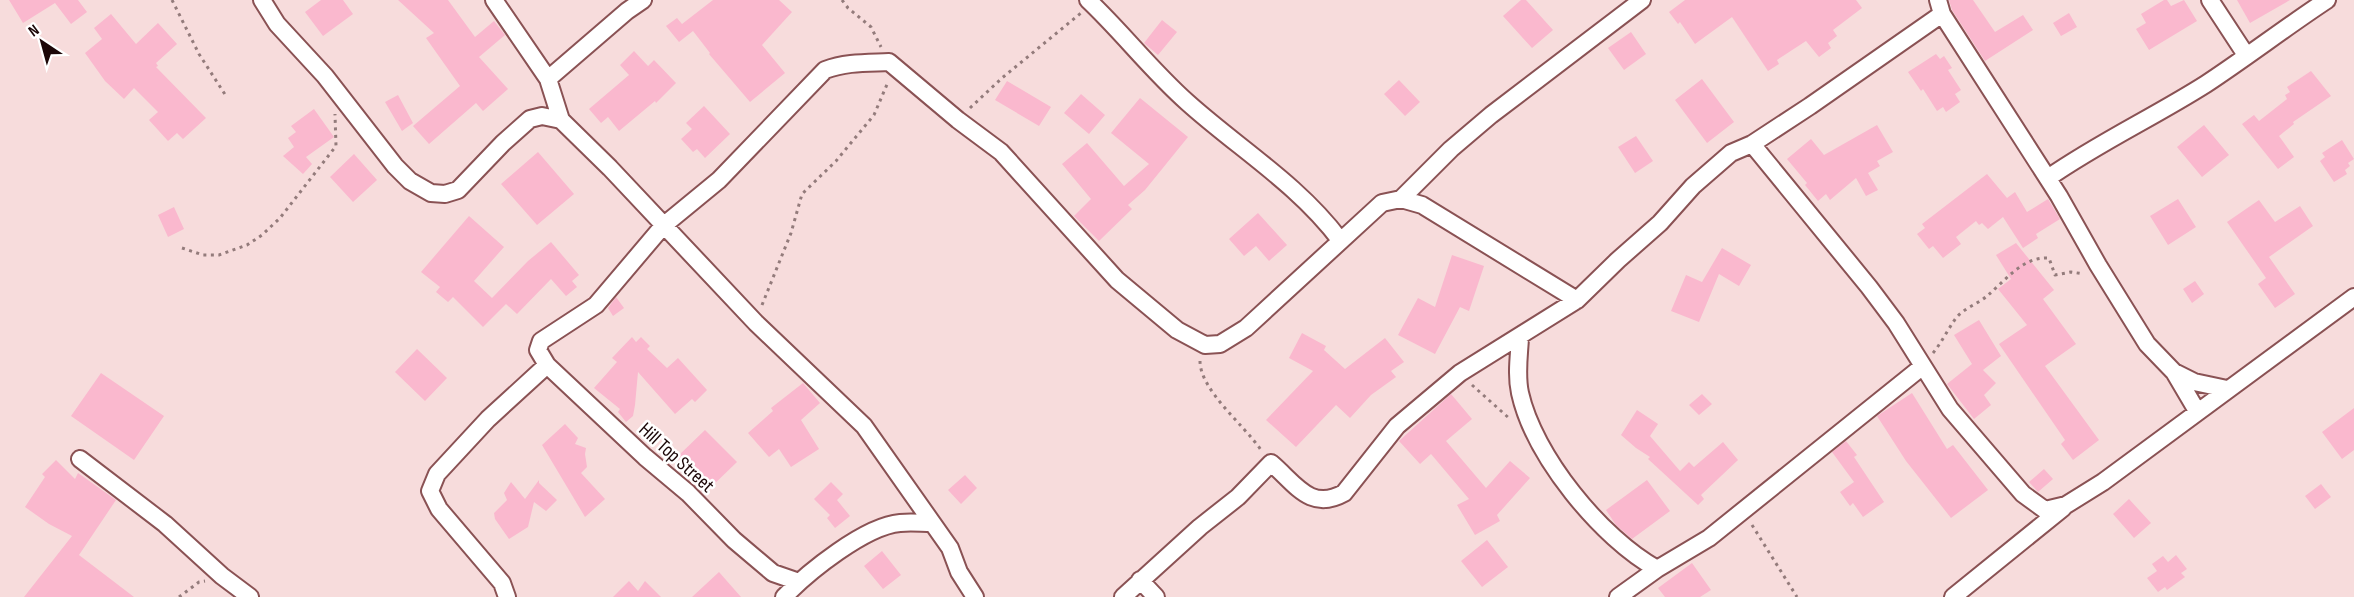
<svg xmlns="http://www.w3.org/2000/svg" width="2354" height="597" viewBox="0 0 2354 597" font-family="'Sofia Sans Condensed',sans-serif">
<rect width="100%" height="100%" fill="#f7dcdc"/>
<path fill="#fab8ce" d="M9,0H78L87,12L71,24L55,3L23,23Z
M321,0H343L353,14L323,36L305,12Z
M398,0H448L475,37L494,21L505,35L479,57L508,89L483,111L476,103L429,144L413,126L460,86L426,38L434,33Z
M713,0H779L792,12L762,45L785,73L750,102L709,54L710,53L693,31L679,42L666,26L677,18L682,24Z
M1521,0H1526L1553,30L1532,48L1503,16Z
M1685,0H1856L1862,8L1833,30L1837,36L1828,43L1831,48L1819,57L1806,41L1777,60L1779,64L1768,71L1732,17L1695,44L1680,22L1678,24L1669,12Z
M1949,0H1973L1995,32L2023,15L2033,30L1985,61L1952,10Z
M2164,0H2167L2171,6L2184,0L2197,21L2149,50L2136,29L2146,23L2141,14Z
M2237,0H2290L2250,23Z
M2069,13L2077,27L2061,36L2053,23Z
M111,14L136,44L158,23L177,44L156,63L158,66L156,67L206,118L183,139L177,133L168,141L149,120L158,112L134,88L124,99L105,81L85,53L102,39L94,28Z
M1162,20L1177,32L1158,55L1144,43Z
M1631,32L1646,54L1624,70L1608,48Z
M634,51L648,66L654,60L676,83L656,103L655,101L619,131L608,117L601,123L589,109L629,75L620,65Z
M1936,54L1940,59L1944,56L1952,68L1948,70L1961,90L1955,94L1960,102L1946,112L1943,107L1937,111L1923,89L1921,91L1908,72Z
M2311,71L2331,96L2293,122L2294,124L2279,136L2294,157L2278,169L2242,124L2254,115L2259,121L2287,99L2285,95L2290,92L2287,87Z
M1702,79L1734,122L1707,143L1675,100Z
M1399,80L1420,102L1405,116L1384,94Z
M1007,81L1051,107L1039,126L995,100Z
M1081,94L1105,115L1089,134L1064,113Z
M398,95L413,123L402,131L385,102Z
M1140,98L1188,137L1145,190L1128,205L1132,209L1099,241L1074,216L1091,199L1062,164L1087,143L1124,186L1149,164L1111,133Z
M704,106L730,134L705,158L697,149L693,152L681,139L692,129L686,123Z
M314,109L334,137L306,157L312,164L303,174L283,156L294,147L288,138L296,132L291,126Z
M1877,125L1893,152L1877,161L1880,166L1868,173L1878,190L1866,196L1856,178L1830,200L1826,194L1818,201L1805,185L1807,183L1787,159L1811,139L1824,155Z
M2204,125L2229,155L2202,177L2177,147Z
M1636,136L1653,161L1635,173L1618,147Z
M2342,140L2354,159L2348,163L2350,166L2345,170L2347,174L2334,182L2320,161L2325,157L2322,153Z
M538,152L574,194L537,225L501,184Z
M354,154L377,180L353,202L330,177Z
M1987,174L2007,198L2015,192L2027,212L2048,199L2060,219L2036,234L2038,238L2023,248L2003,217L1988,229L1982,223L1979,225L1976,221L1956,237L1961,244L1943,258L1933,246L1929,249L1917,234L1925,228L1922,224Z
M2178,199L2196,227L2168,245L2150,216Z
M2259,200L2275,222L2300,206L2313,226L2269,257L2295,294L2275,308L2258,284L2266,278L2227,222Z
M174,207L184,229L168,237L158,215Z
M1258,213L1287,245L1269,261L1256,246L1244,256L1229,239Z
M469,216L504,247L474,281L492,298L528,261L551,242L579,275L572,281L577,287L566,296L551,279L517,314L506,304L483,327L453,297L448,302L436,292L440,287L421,272Z
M2016,243L2054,290L2043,299L2076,344L2045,366L2099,440L2073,460L2061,444L2065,440L1999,344L2027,325L1998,289L2011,279L1996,255Z
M1722,248L1751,265L1739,286L1719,274L1699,322L1671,311L1686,275L1702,282Z
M1452,255L1484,266L1469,311L1460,307L1435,354L1398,335L1418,298L1435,307Z
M2195,281L2204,294L2192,303L2183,289Z
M616,297L624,308L613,316L608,308Z
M1979,320L2001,356L1983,370L1996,383L1984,395L1991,405L1974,419L1947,384L1972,364L1954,335Z
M1302,333L1326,346L1324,350L1345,369L1385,338L1404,362L1391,371L1396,377L1371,395L1350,418L1336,405L1296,447L1266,420L1313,371L1289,358Z
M632,337L636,342L641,337L650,346L647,349L667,368L678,358L707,390L695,402L692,399L675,414L638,372L635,405L633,416L626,422L618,412L620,409L594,388L617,362L612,358Z
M417,349L447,378L425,401L395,372Z
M101,373L164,416L134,460L71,416Z
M803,383L820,403L801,420L819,449L791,467L779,449L769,457L748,433L773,411L771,408Z
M1912,393L1947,449L1953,445L1988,490L1951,518L1906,461L1877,416Z
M1451,394L1472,419L1446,441L1486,488L1510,461L1530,478L1497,515L1500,521L1475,535L1457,505L1469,499L1431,454L1420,464L1399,441Z
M1702,394L1712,404L1699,415L1689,405Z
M2354,408V450L2342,459L2322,432Z
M1637,410L1658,424L1650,436L1680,471L1689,462L1694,467L1723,442L1738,460L1701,495L1704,499L1698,505L1648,459L1650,457L1636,448L1621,435Z
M565,424L578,438L575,444L586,448L585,454L587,467L581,473L605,499L585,517L542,445Z
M705,430L737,462L708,490L677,457Z
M1846,441L1857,455L1854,457L1884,502L1863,517L1853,503L1850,506L1840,492L1854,482L1832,452Z
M56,460L75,479L78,473L116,500L79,555L134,597H24L72,536L49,524L25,507L45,477L42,474Z
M2044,469L2053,479L2038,492L2029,482Z
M965,475L977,488L961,504L948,490Z
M539,480V483L557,500L546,511L534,502L528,527L509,539L495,519L494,513L507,500L504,493L511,482L525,499Z
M1647,480L1670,511L1632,539L1616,525L1606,510Z
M831,482L843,494L837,500L850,516L835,528L827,518L830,515L814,499Z
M2321,484L2331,497L2315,509L2305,496Z
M2129,499L2151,523L2134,538L2113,514Z
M1487,540L1508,567L1482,587L1461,561Z
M882,551L901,575L883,589L864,566Z
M2176,555L2187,569L2181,573L2185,577L2167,590L2165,587L2158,592L2147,578L2157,571L2152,564L2163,556L2168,562Z
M1692,563L1711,590L1700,597H1665L1658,588Z
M719,572L741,597H692Z
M629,581L638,591L645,581L661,597H613Z"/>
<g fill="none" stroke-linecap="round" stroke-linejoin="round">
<g stroke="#8a5254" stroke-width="20">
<path id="minor" d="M262,0L277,24L325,76L395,166L410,181L431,193L445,194L458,190L503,143L530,119L542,116L561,120
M494,0L548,79L561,120L610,168L756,323L864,426L950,548L959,572L975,597
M1088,0C1122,32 1151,70 1187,102C1238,148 1298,184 1340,240
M1938,0L1942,14L2059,196L2098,265L2147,344L2174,372L2197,411
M2210,0L2246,55
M548,79L627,11L643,0
M1752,144L1869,287L1896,323L1950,409L2023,494L2045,510L2066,505L2103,482L2354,297
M2048,178C2098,143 2154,117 2206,84C2247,57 2286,27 2327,0
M1401,199L1451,149L1491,115L1642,0
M1520,338C1519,356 1516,375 1520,393C1534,456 1601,538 1657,569
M2174,372L2194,382L2227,389
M80,459L165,524L222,576L250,597
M1140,580L1156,597
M799,582L773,573L734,540L688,493L645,457L547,365L538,350L541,341L596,305L663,226L719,180L825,70C846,62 867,63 889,62L958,120L1001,152L1117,280L1177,330L1205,345L1220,344L1246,328L1382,203L1401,199L1422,205L1577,300
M507,597L502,583L439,509L430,491L437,474L488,419L547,365
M784,597C808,572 865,526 900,523C910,522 921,523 932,523
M1123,597L1200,527L1238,497L1271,463C1295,483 1310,512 1344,493L1397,426L1460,373L1577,300L1618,260L1660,223L1693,186L1731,153L1752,144L1810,106L1942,14
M1618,597L1657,569L1709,538L1923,366
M1953,597L2063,508"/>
</g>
<path stroke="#937b7b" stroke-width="3" stroke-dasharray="3 4.5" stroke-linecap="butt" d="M172,0L199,54L226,96
M842,0L848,8L871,27L881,47
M970,108L1002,78L1081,13
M182,248L203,255H219L247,245L262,235L280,218L336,146L335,114
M762,305L791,233L802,194L836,161L874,115L888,82
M1933,353C1942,342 1948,329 1956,318C1964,308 1978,304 1987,296C2005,281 2023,256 2049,258L2055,275L2071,272L2084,274
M1200,361C1200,390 1244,425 1261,450
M1472,385L1510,419
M1752,525L1797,597
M179,597L199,582L205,581"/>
<use href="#minor" stroke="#fff" stroke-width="16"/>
</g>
<g text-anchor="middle" stroke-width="5" stroke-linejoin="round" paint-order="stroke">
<g font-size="20" fill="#1b0607" stroke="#fff">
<text transform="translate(677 457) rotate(42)" y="7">Hill Top Street</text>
</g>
</g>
<g transform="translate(42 42) rotate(324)" stroke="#ffffff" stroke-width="4.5" paint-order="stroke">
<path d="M0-4.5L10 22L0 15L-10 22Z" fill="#1b0607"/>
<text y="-9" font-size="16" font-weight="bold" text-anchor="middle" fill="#1b0607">N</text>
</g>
</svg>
